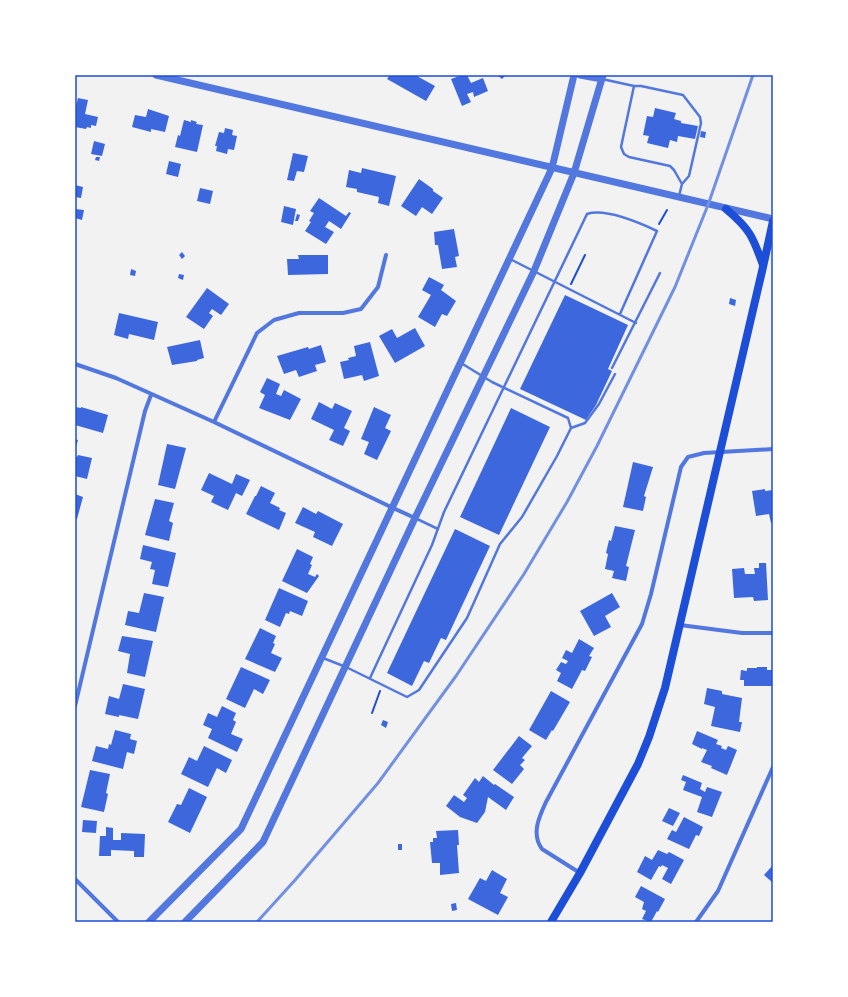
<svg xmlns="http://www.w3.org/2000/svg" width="848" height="997" viewBox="0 0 848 997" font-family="Raleway,sans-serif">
<rect width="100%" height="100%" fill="#f2f2f2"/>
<path fill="#3d67dc" d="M390,75H415L435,86L426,101L387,79Z
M462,75H467L471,83L483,78L488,91L474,97L473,92L467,94L471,102L462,106L451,79Z
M497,75H506L502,79Z
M78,98L88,100L85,114L98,117L96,126L91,125V128L87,127L86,129L75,127V110Z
M655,108L676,113L674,119L681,121V123L698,126L695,139L678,136L677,142L670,140L668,148L647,143L649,136L643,135L647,116L653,117Z
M148,109L169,116L165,132L151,129V132L132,127L135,115L146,117Z
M184,120L191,122V120L197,122L196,124L203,125L197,152L175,147L178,135L180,136Z
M225,128L233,130L232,135L237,136L234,150L228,149L227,154L216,151L217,146H215L219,132L224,133Z
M701,131L706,132L705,138L700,137Z
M94,141L105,144L102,156L91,154Z
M293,153L308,156L304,172L297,171L294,181L287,180Z
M96,157H100L99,161L95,160Z
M169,161L181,164L178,177L166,174Z
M362,168L396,176L389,206L378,203L379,197L357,192V189L346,187L349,170L361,173Z
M419,179L433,189V191L443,198L432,214L422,207L416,216L401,206Z
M75,185L83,187L81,198L75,197Z
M200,188L213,191L210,204L197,201Z
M319,198L346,216L349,212L351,213L341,229L329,221L325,227L334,232L326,244L305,231L311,222L309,221L314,213L310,211Z
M284,206L296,209L293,225L281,222Z
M75,209L84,210L82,220L75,218Z
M297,214L300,215L298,221H295Z
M454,229L459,256L455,257L457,267L442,269L438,245H435L434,232Z
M182,252L185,256L182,259L179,255Z
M298,255H328V274L288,275L287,259H299Z
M131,269L136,271L135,276L130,275Z
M179,274L184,275L183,280L178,278Z
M429,277L444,285L441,290L456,301L447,316L442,314L435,327L418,317L431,295L422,290Z
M207,288L229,304L221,315L212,309L209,313L213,316L204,329L186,317Z
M565,295L628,325L608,369L612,371L596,405L586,420L520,389Z
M730,298L736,300L735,306L729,304Z
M119,313L158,322L154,340L129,334L128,339L114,335Z
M415,328L425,346L395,363L379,336L392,329L397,338Z
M200,340L204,358L197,360V361L172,365L167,347Z
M370,342L379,376L364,381L362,375L344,379L340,362L349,360L348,358L356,356L354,346Z
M321,345L326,362L315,365L317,371L299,377L296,370L284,374L277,356L308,347L309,349Z
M267,378L280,384L276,394L281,396L284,390L301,399L290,420L259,408L265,395L260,392Z
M319,402L332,409L335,403L352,411L344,428L350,431L343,446L329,440L334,430L311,419Z
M75,407L81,408V407L108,415L103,433L75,425Z
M374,407L391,415L385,428L391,431L377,460L364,454L369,442L361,439Z
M511,408L550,427L499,535L460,517Z
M75,439L78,440L75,450Z
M167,444L186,448L175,489L158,485Z
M78,455L92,458L87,479L75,476V456L77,457Z
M633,462L653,467L644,496L646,497L643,511L623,507Z
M209,473L232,484L236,474L250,480L242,496L236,493L228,510L211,502L214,496L201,490Z
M261,486L275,493L270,503L280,508L279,510L286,513L279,530L246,514L255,496H256Z
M765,489V491L773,490V523H771L769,514L756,516L752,491Z
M75,494L83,497L77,519H75Z
M155,499L174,503L169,521L173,523L169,541L145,535Z
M303,507L316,514L318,511L343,524L332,546L313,537L315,532L295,523Z
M615,526L635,530L626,566L629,567L626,581L612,578L614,571L605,569L608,554L606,553L609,540L611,541Z
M455,529L490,546L446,640L441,638L429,663L424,661L412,686L387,673Z
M143,545L176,553L168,587L152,584L155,570L150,569L152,562L140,559Z
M297,549L313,557L310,564L312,565L308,574L315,577L317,574L319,576L307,593L282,581Z
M759,563H766L768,600L754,601L753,597L734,598L732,569L744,568L745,574H755L754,568H759Z
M279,588L308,601L302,616L290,611L289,614L286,613L280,627L265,620Z
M144,593L164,597L156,632L125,625L128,611L139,613Z
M612,593L620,607L605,616L611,627L594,636L580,611Z
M260,628L276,636L273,643L275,644L271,653L282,658L275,672L245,659Z
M122,636L153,641L145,677L127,673L130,654L118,651Z
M579,639L594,648L589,656L592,657L585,671L582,670L572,689L557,681L561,673L556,670L561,662L566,664L568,661L562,658L566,650L572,653Z
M241,667L270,680L263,694L254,689L245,708L226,699Z
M757,667H767V670H773V686H744V680H740L741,670L747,671V668H757Z
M123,684L145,689L138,719L119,715V717L105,714L109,696L119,699Z
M707,688L722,691V694L742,698L739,722H742L740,732L711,726L715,707L704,704Z
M551,691L570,702L553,731L552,730L546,740L529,730Z
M222,706L236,713L233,720L236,722L231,734L243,739L237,752L208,738L212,729L203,725L208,713L217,717Z
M383,720L388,722L386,728L381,725Z
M115,730L131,734L130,739L137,741L134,754L127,752L123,769L92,761L96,746L108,749L109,744L111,745Z
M697,731L718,740L716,744L722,746L721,748L726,750L728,746L737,750L727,775L711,768L712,766L701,762L707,750L702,748V749L692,744Z
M519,736L532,746L522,758L525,760L520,765L524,769L512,784L493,770Z
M204,746L232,760L226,773L217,768L208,787L181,774L189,757L197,761Z
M90,770L110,774L106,793L108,794L104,812L81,807Z
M683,775L702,783L700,789L705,792L707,787L722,792L712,817L697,812L702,797L683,790L686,782L681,780Z
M483,776L494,785L495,784L514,797L506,810L488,797L485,812L477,823L460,817L446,806L454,795L464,802L467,798L463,795L475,778L479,782Z
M189,788L207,797L190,833L168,822L177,804L181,805Z
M669,808L680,813L673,826L662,821Z
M684,817L703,827L699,836L696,835L689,849L667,839L672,830L676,832Z
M83,820L97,821L96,833L82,832Z
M106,827L113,828V840H121V833L145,834L144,857H134V851L111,850V856H99L100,836H106Z
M458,830L459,845H457L459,873L440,875V863H432L430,842H433V838H437L436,831Z
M398,844H402V850H398Z
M658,850L667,854L669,852L684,860L671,884L662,879L668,868L662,865L661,867L659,866L651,880L637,872L645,856L652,860Z
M772,866L773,867V883L764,875Z
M492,870L507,879L500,893L508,897L498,915L468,899L480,878L486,881Z
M641,886L665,899L658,912L657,911L651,922L642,919L646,911L642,909L644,902L635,897Z
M456,903L457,910L452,911L451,904Z"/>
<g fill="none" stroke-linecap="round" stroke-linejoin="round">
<path stroke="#1d4ed8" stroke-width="2" d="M659,224L667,210
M571,284L585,255
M372,713L380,691"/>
<path stroke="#5277de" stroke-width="2.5" d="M602,79L634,86H641L683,95L700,117L701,123L689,176L682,184L679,196
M634,86L621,147L624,154L629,157L670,166L674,170L682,184
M510,259L636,323
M612,368L660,273
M571,428L585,423L599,404L615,374
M415,518L438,529
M323,658L346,667L407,697L419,690L467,618L500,544L522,517L557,456L571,428L568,418L492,382L461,363
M370,678L432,545L444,512L587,214C605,208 640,223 657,231L620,314"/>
<path stroke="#5277de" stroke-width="4" d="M75,364L116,378L214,422L393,508L415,518
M214,422L257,333L274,320L299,313H343L361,309L378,287L386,255
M680,625L742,633H773
M75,706L145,411L151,395
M580,873L542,849C531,834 539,817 546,802L642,624L651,594L681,467L688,457L704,453L773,449
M75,879L118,922
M696,922L718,891L773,767"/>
<path stroke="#5277de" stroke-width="7" d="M156,75L773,219
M580,75L602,79
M149,922L241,829L552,168L574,75
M185,922L263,842L415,518L534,271L574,173L603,75"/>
<path stroke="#1d4ed8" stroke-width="8" d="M726,209C750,229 753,237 763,265
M551,922L580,873L638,764L649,737L665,688L763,267L773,221"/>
<path stroke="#7290e2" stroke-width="3" d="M257,922L296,879L378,783L456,676L524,574L567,502L597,446L675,287L708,205L753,75"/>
</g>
<rect width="848" height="997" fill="none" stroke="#ffffff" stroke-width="152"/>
<rect x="76" y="76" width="696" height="845" fill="none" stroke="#1d4ed8" stroke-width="1.5"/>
</svg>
